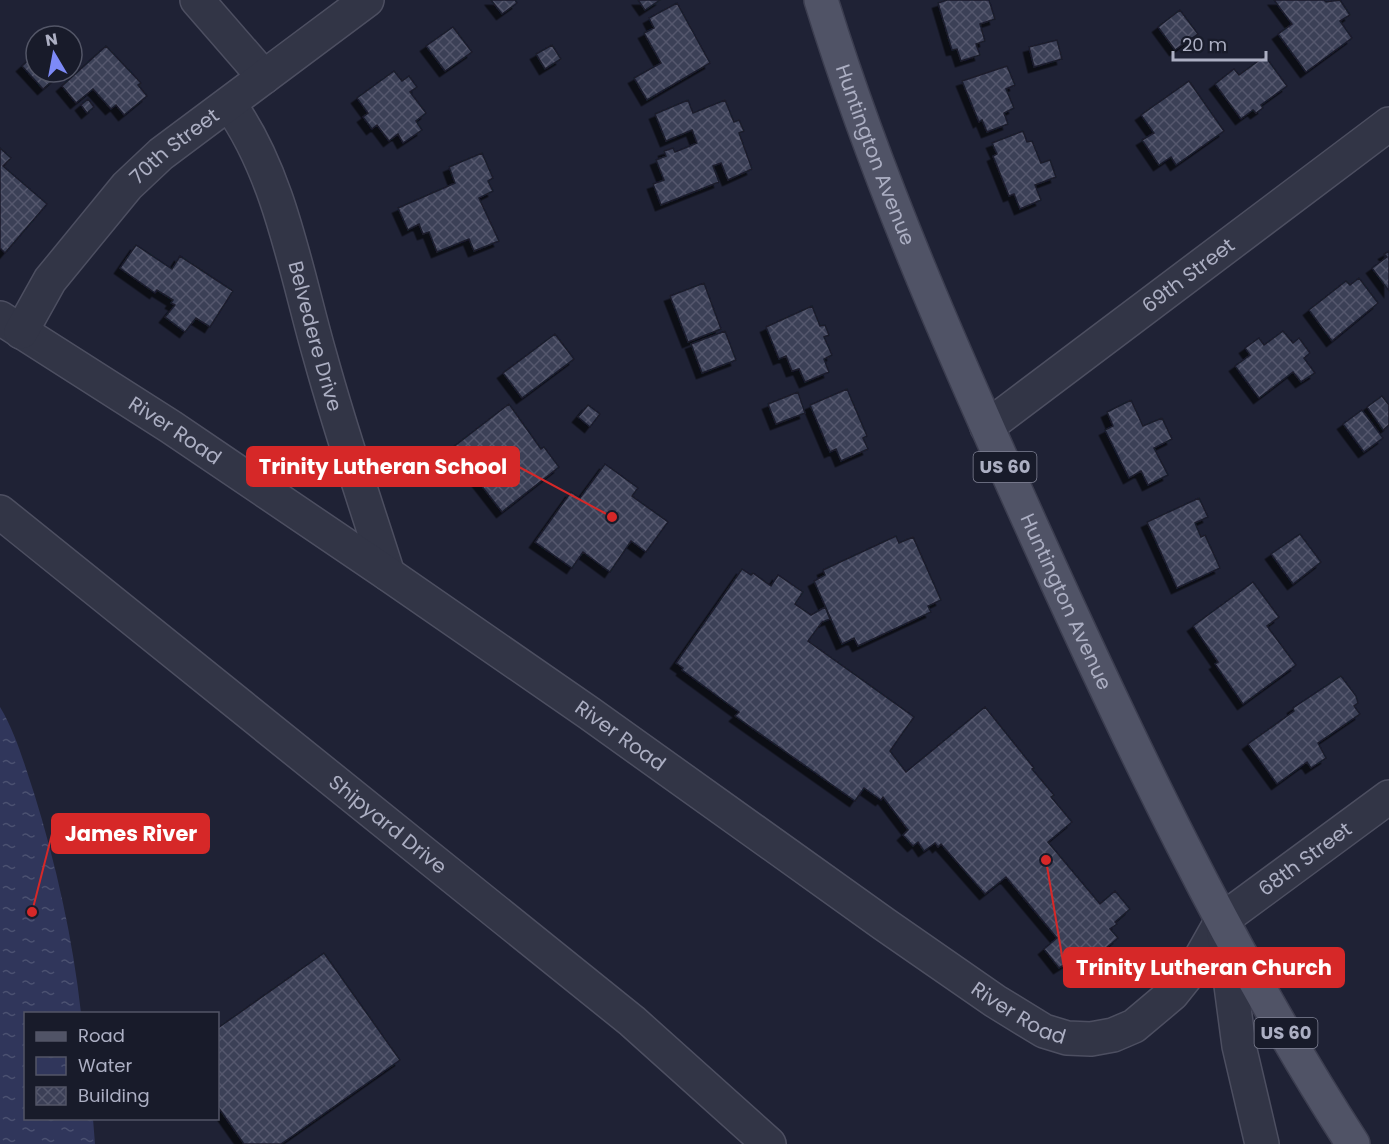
<svg xmlns="http://www.w3.org/2000/svg" width="1389" height="1144" viewBox="0 0 1389 1144" font-family="Poppins,sans-serif">
<defs>
<pattern id="water-ripples" width="26" height="14" patternUnits="userSpaceOnUse" patternTransform="scale(1.5)"><rect width="26" height="14" fill="#30365b"/><path d="M2 4q2-2 4 0t4 0M15 11q2-2 4 0t4 0" fill="none" stroke="#4b5171"/></pattern>
<pattern id="building-cross-hatch" width="8" height="8" patternUnits="userSpaceOnUse" patternTransform="scale(1.5)"><rect width="8" height="8" fill="#3b3f56"/><path d="M0 0l8 8M0 8l8-8" fill="none" stroke="#55586d"/></pattern>
<filter id="shadow"><feDropShadow dx="-5.5" dy="5.5" stdDeviation="0" flood-color="#0009"/></filter>
</defs>
<rect width="100%" height="100%" fill="#1f2235"/>
<path fill="url(#water-ripples)" d="M0,707C16,734 24,763 34,793C56,864 73,939 81,1013L26,1014V1118L93,1119L95,1144H0Z"/>
<path fill="url(#building-cross-hatch)" stroke="#1a1c2c" stroke-width="1.5" filter="url(#shadow)" d="M491,0H515L517,3L502,14Z
M638,0H660L645,10Z
M947,0H989L995,19L980,24L985,41L976,44L980,55L961,61L957,49L952,50L938,3Z
M1274,0H1324L1326,2L1340,0L1350,15L1340,21L1352,38L1306,72L1278,34L1292,24Z
M677,3L710,63L647,100L634,78L661,63L644,33L654,28L649,18Z
M1180,10L1198,34L1175,50L1158,27Z
M453,27L472,52L445,71L426,46Z
M1057,40L1062,59L1034,67L1029,47Z
M552,45L561,59L545,69L536,54Z
M106,46L141,83L138,85L147,96L124,115L116,105L111,109L93,89L76,103L62,86Z
M36,53V72H62L43,89L22,66Z
M1265,56L1287,86L1261,105L1263,108L1256,113L1253,110L1241,119L1215,84L1234,69L1239,75Z
M1007,66L1015,85L1006,89L1014,108L1004,113L1008,124L987,132L982,120L979,122L962,81Z
M394,71L402,81L409,76L417,87L410,92L426,113L416,121L422,130L403,143L398,134L389,141L377,125L372,129L363,117L368,113L357,98Z
M1189,81L1224,131L1176,165L1171,157L1159,165L1142,140L1154,133L1141,115Z
M88,99L94,107L87,113L81,105Z
M688,100L693,113L725,100L734,122L739,120L744,131L739,133L752,169L728,180L721,163L713,166L719,182L661,205L653,184L664,180L656,160L666,156L664,151L673,148L675,152L697,143L692,130L666,141L655,114Z
M1023,131L1027,142L1032,141L1041,163L1050,160L1056,177L1035,185L1041,200L1020,209L1014,194L1009,196L993,156L997,154L992,143Z
M0,148L11,158L3,166L47,204L5,253L0,248Z
M482,153L493,178L488,181L493,191L479,198L499,241L474,251L469,239L437,252L429,232L423,234L419,224L408,230L398,208L455,183L449,167Z
M136,245L172,269L180,256L233,291L210,327L196,318L185,332L165,317L175,305L171,303L173,300L157,290L155,293L120,268Z
M1389,251V291L1372,268L1387,257L1384,254Z
M1359,278L1378,303L1332,341L1309,310L1346,281L1350,285Z
M704,283L721,329L688,342L670,296Z
M812,306L820,326L825,325L829,335L824,337L832,355L824,359L829,372L805,382L799,369L792,371L786,356L779,359L766,327Z
M725,331L736,360L702,373L691,344Z
M1283,331L1293,343L1299,338L1310,353L1304,358L1315,373L1301,382L1293,372L1259,398L1235,366L1250,355L1245,348L1259,338L1264,345Z
M555,334L574,359L522,398L503,373Z
M847,389L867,436L863,438L868,449L841,461L836,449L830,452L810,405Z
M798,392L805,413L776,424L768,404Z
M1382,396L1389,405V425L1383,430L1367,407Z
M1131,400L1143,426L1162,418L1172,439L1154,448L1168,475L1148,485L1141,471L1129,478L1105,430L1113,426L1107,412Z
M509,404L541,449L544,447L559,467L502,512L452,448Z
M588,405L600,414L590,427L578,417Z
M1362,410L1383,438L1364,452L1343,424Z
M605,464L638,488L632,496L668,522L646,552L631,541L610,572L583,552L572,568L535,542L571,492L580,498Z
M1199,498L1208,517L1195,523L1201,537L1205,535L1220,568L1177,588L1147,522Z
M1300,534L1321,562L1293,584L1271,554Z
M896,536L899,543L913,537L941,600L928,606L931,612L858,646L854,638L842,644L814,581L825,575L823,570Z
M742,569L751,575L753,573L771,586L778,575L803,592L795,604L811,615L825,607L830,619L822,622L808,641L914,717L890,751L906,772L985,707L1034,768L1032,769L1054,795L1051,797L1072,822L1048,842L1100,904L1115,891L1130,909L1115,922L1117,924L1110,929L1118,938L1088,963L1081,954L1059,968L1044,949L1057,938L1006,877L985,894L941,844L938,847L935,843L924,851L918,842L913,846L903,835L908,830L883,797L881,800L864,788L855,801L735,716L739,712L682,670L683,668L676,663Z
M1253,582L1279,617L1267,626L1296,665L1243,704L1215,664L1218,662L1193,626Z
M1341,676L1356,696L1358,703L1354,706L1360,714L1318,743L1326,758L1311,768L1307,762L1277,784L1248,744L1294,711L1293,708Z
M324,953L400,1060L281,1144H244L218,1107V1028Z"/>
<g fill="none" stroke-linecap="round" stroke-linejoin="round">
<g stroke="#4d4f61" stroke-width="36">
<g id="minor">
<path d="M197,0L264,77"/>
<path id="s1" d="M229,104C280,174 296,273 320,356C340,429 365,502 388,574"/>
<path id="s2" d="M0,318L171,427L388,574L589,713L884,924L995,1001L1044,1031L1067,1038L1091,1039L1113,1035L1134,1026L1172,994L1200,959L1222,920L1389,797"/>
<path id="s3" d="M21,332L50,280L127,186L161,154L367,0"/>
<path id="s4" d="M987,427L1389,124"/>
<path id="s5" d="M0,512L632,1021L769,1144"/>
<path d="M1223,925L1239,1046L1262,1144"/>
</g>
</g>
<g stroke="#3c3e50" stroke-width="36">
<g id="major">
<path id="s6" d="M821,0C878,184 957,361 1036,536C1129,742 1230,954 1353,1144"/>
</g>
</g>
<use href="#minor" stroke="#323546" stroke-width="33"/>
<use href="#major" stroke="#505366" stroke-width="33"/>
</g>
<g text-anchor="middle" stroke-width="5" stroke-linejoin="round" paint-order="stroke">
<g fill="#181b2a" stroke="#808395" stroke-width="1.5">
<rect x="973.5" y="452" width="63" height="30" rx="4.5"/>
<rect x="1254.5" y="1018" width="63" height="30" rx="4.5"/>
</g>
<g font-size="18" font-weight="bold" fill="#acafc3">
<text x="1005" y="473">US 60</text>
<text x="1286" y="1039">US 60</text>
</g>
<g font-size="20" fill="#acafc3" stroke="#181b2a">
<text dy="7" stroke="none"><textPath href="#s3" startOffset="243">70th Street</textPath></text>
<text dy="7" stroke="none"><textPath href="#s6" startOffset="164">Huntington Avenue</textPath></text>
<text dy="7" stroke="none"><textPath href="#s4" startOffset="252">69th Street</textPath></text>
<text dy="7" stroke="none"><textPath href="#s1" startOffset="249">Belvedere Drive</textPath></text>
<text dy="7" stroke="none"><textPath href="#s2" startOffset="208">River Road</textPath></text>
<text dy="7" stroke="none"><textPath href="#s6" startOffset="650">Huntington Avenue</textPath></text>
<text dy="7" stroke="none"><textPath href="#s2" startOffset="748">River Road</textPath></text>
<text dy="7" stroke="none"><textPath href="#s5" startOffset="498">Shipyard Drive</textPath></text>
<text dy="7" stroke="none"><textPath href="#s2" startOffset="1600">68th Street</textPath></text>
<text dy="7" stroke="none"><textPath href="#s2" startOffset="1234">River Road</textPath></text>
</g>
</g>
<path fill="none" stroke="#d62828" stroke-width="2" d="M612 517L519 467M32 912L52 834M1046 860L1064 968"/>
<g fill="#d62828" stroke="#181b2a" stroke-width="2">
<circle cx="612" cy="517" r="6"/>
<circle cx="32" cy="912" r="6"/>
<circle cx="1046" cy="860" r="6"/>
</g>
<g fill="#d62828" stroke="#d62828" stroke-width="2">
<rect x="247" y="447" width="272" height="39" rx="6"/>
<rect x="52" y="814" width="157" height="39" rx="6"/>
<rect x="1064" y="948" width="280" height="39" rx="6"/>
</g>
<g font-size="21" text-anchor="middle" font-weight="bold" fill="#fff">
<text x="383" y="474">Trinity Lutheran School</text>
<text x="131" y="841">James River</text>
<text x="1204" y="975">Trinity Lutheran Church</text>
</g>
<rect x="24" y="1012" width="195" height="108" fill="#181b2a" stroke="#535667" stroke-width="1.5"/>
<rect x="36" y="1032" width="30" height="9" fill="#505366" stroke="#535667" stroke-width="1.5"/>
<text x="78" y="1042" font-size="18" fill="#acafc3">Road</text>
<rect x="36" y="1057" width="30" height="18" fill="url(#water-ripples)" stroke="#535667" stroke-width="1.5"/>
<text x="78" y="1072" font-size="18" fill="#acafc3">Water</text>
<rect x="36" y="1087" width="30" height="18" fill="url(#building-cross-hatch)" stroke="#535667" stroke-width="1.5"/>
<text x="78" y="1102" font-size="18" fill="#acafc3">Building</text>
<g transform="translate(54 54) rotate(350)"><circle r="28" fill="#181b2a" stroke="#535667" stroke-width="1.5"/>
<path d="M0-4.5L10 22L0 15L-10 22Z" fill="#7d8af7"/>
<text y="-9" font-size="16" font-weight="bold" text-anchor="middle" fill="#acafc3">N</text>
</g>
<path d="M1173 51v9h93v-9" fill="none" stroke="#acafc3" stroke-width="3"/>
<text x="1182" y="51" font-size="18" fill="#acafc3" stroke="#181b2a" stroke-width="4.5" paint-order="stroke">20 m</text>
</svg>
